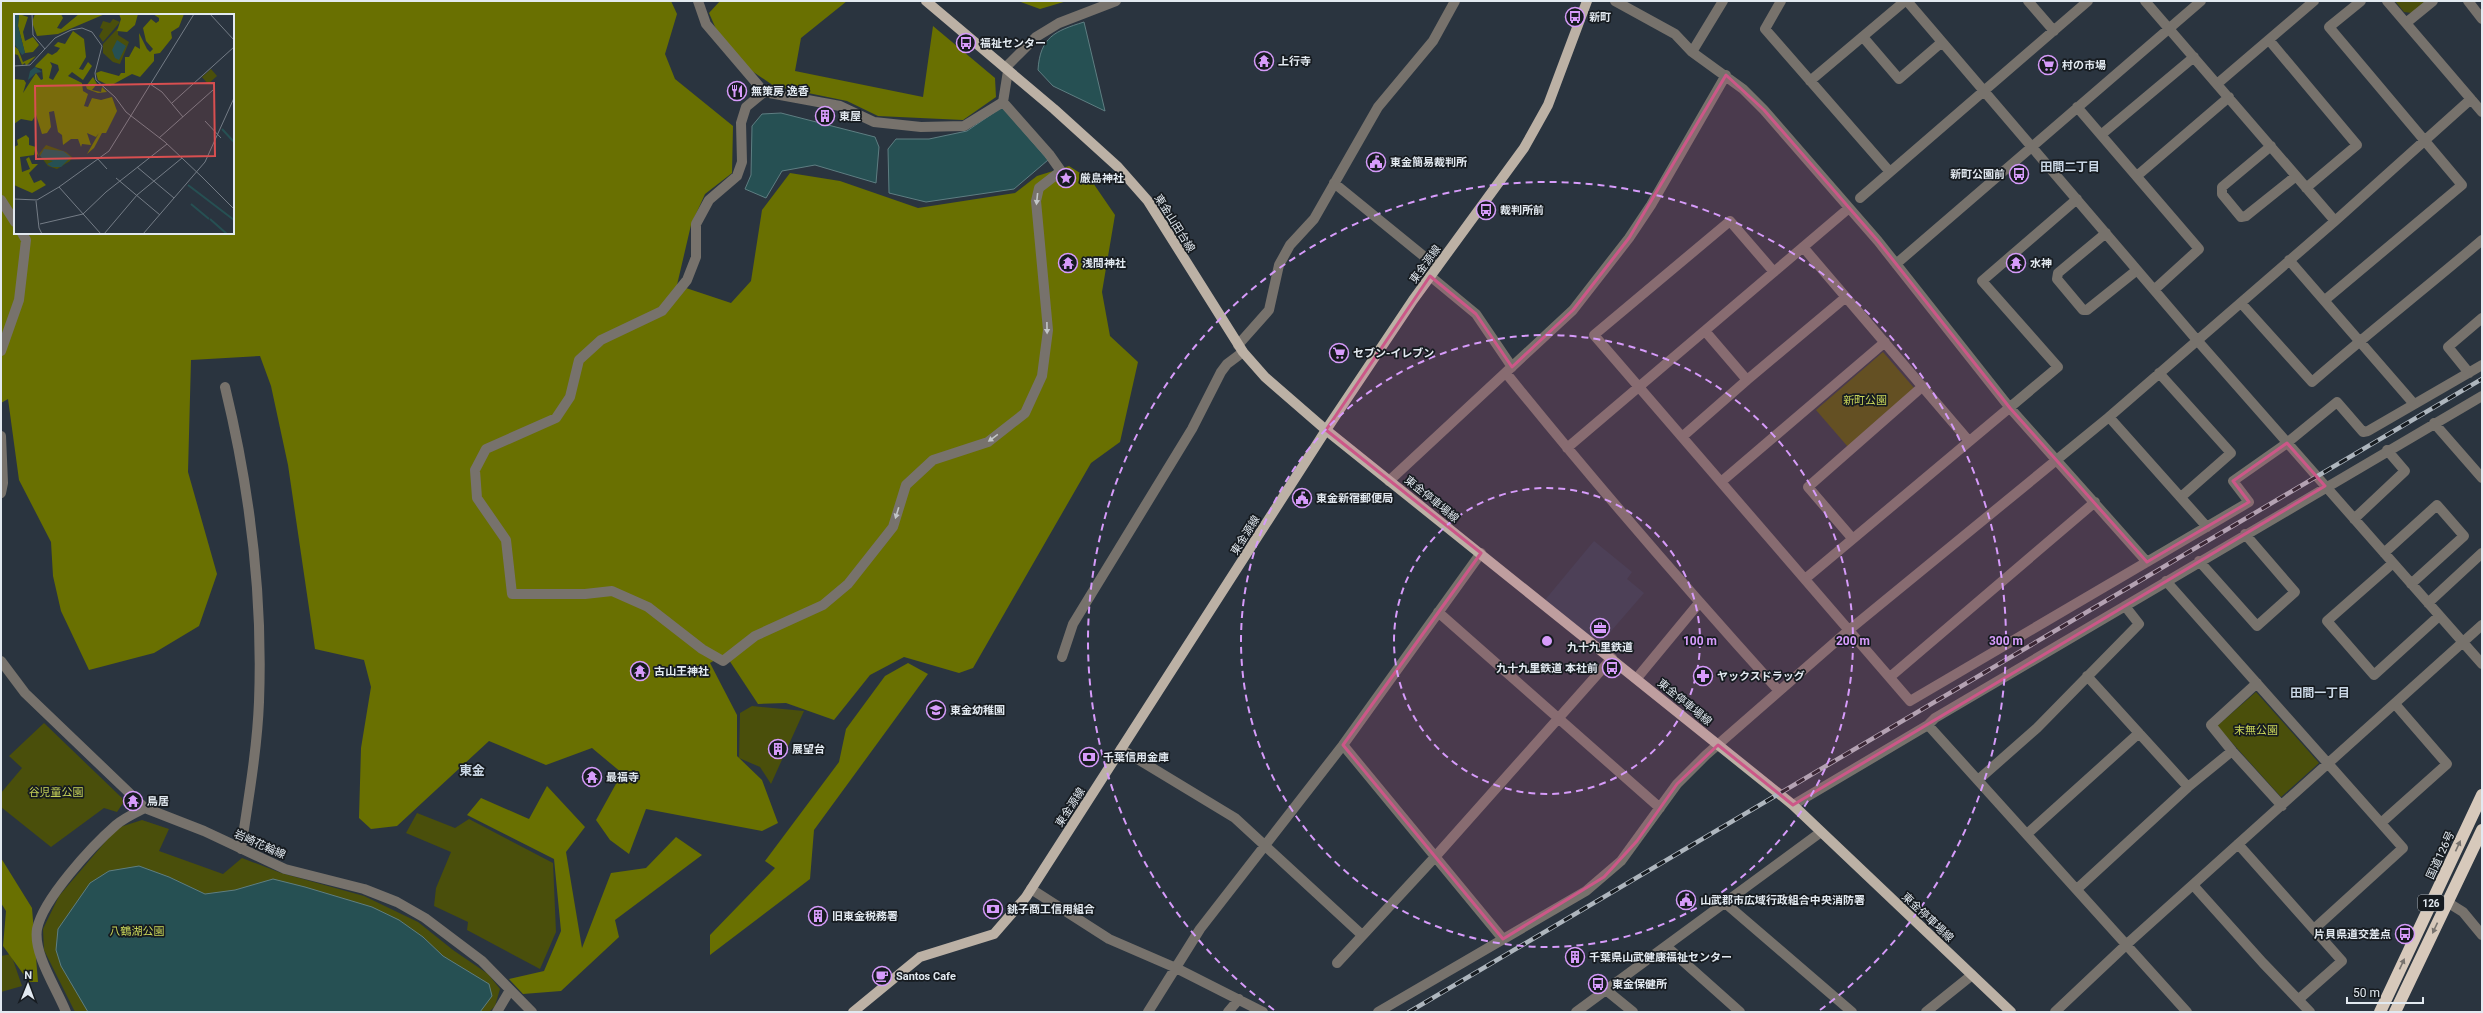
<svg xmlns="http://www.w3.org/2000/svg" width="2483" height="1013" viewBox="0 0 2483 1013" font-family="Roboto,'Noto Sans JP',sans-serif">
<rect width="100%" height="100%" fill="#2a343f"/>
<path fill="#2d3b4c" d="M1594,541L1632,572L1627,579L1644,593L1599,645L1545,600Z"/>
<path fill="#4a4f0b" d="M2395,1H2426L2412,13L2404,12Z
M1883,352L1915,389L1848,447L1816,410Z
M2256,692L2319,763L2281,797L2217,726Z
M752,706L804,711L771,784L760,767L739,758L740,713Z
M44,723L122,798L123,803L117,812L104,808L51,847L1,807V793L22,768L9,756Z
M417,813L455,828L469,819L553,863L556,932L540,969L467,930L468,922L434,906L436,888L451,852L406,833Z
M142,820L169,829L159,851L223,874L242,858L281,873L364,896L418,922L453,950L488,974L500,989L495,1006L489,1012H75L44,950L43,929L59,896L117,828Z
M11,954L22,986L1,992V956Z"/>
<path fill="#697001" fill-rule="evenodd" d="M1,1H671L677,14L665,54L675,79L733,126L732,173L705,194L691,225L677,285L731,303L751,281L762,210L790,173L840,181L918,208L1015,193L1037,176L1069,166L1091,180L1115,215L1102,292L1110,336L1138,362L1120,442L1091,463L973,668L959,673L904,657L870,675L834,720L786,703L758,704L725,654L710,663L737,715V756L762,780L778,823L762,831L646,809L629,854L610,840L596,820L622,773L592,748L546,765L489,741L397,826L371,829L359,818L361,748L371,687L364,660L315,649L288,465L271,386L260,356L191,360L188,472L217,574L199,626L154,653L89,670L61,611L53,576L51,542L19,480L8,399L1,403ZM15,15H233V233H15Z
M720,1H847L801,38L795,71L923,97L933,26L995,78L996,97L963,120L878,116L847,101L774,86L727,54L709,13Z
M1018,1H1067L1040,9Z
M908,663L928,674L814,830L810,879L710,955V935L775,868L765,861L839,762L846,729L885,676Z
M547,786L585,827L566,852L582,948L611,873L646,868L676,837L702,855L615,920L619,937L561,991L523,994L509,979L544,971L561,931L554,859L467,815L481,798L529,819Z
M1,858L32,908L38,982H29L3,946L6,911L1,903Z"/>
<path fill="#265053" stroke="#5e7e82" d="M1084,22L1105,111L1053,86L1038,70C1040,37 1055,31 1084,22Z
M1002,107L1048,160L1014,189L926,202L889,193L888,149L896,139H929L967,131Z
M781,113L875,137L879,147L876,183L815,165L782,171L766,198L745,189L751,175L752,126L762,114Z
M139,866L169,877L205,894L235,890L273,879L305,887L372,907L399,920L423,937L443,956L489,984L492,996L480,1012H88L61,966L56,950L58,929L90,883L109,871Z"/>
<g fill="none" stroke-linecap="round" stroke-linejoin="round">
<path stroke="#77726c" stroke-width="10" d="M698,1L706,24L764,92L840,106L874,122L921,127L964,126L1003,102L1008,71
M1615,1L1675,34L1692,52L1743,89L1764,110L1878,241L2010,408L2147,562
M1781,1L1765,29L1890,172
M1907,1L2196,339L2482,664
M2028,1L2054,31
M2145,1L2335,221
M2387,1L2482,112
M2468,1L2482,19
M2406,23L2433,1
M1863,37L1899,79L1942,42
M2269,40L2357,145L2306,188
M1692,52L1723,1
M1005,68L1036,37L1059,23L1116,1
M1810,81L1905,1
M2217,84L2314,1
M764,92L746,107L741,123L742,162L737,176L709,200L696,224V257L687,280L662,311L601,340L579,360L570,397L556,418L486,449L475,470L477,498L506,540L512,594H585L612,591L648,607L702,649L723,661L755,636L823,605L848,584L893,527L906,485L933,460L988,442L1025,413L1042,376L1048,330L1036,201L1039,188L1061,171L1049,154L1003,102
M2077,107L2199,249L2154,290
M2102,134L2194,57
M2271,146L2222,187V194L2241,217L2246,216L2296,176
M2138,175L2229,97
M1334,183L1437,267
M1860,198L2088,1
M1,200L15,222
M2106,233L2058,273L2057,279L2083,310H2087L2137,270
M1803,247L1968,440
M2289,260L2414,404
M1896,264L2201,1
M1774,272L1730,221L1594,335L1910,701L2249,502L2233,481L2287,443L2337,402L2363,432L2368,431L2482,365
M1430,276L1476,314L1512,367
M2325,300L2462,185L2329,27L2361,1
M2241,303L2312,382C2368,333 2426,288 2482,240
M1238,345L1269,310L1279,265L1290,245L1314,219L1378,107L1433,41L1455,1
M1,351L19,300L26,240L22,233
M1506,373C1594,482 1685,587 1779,691
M2159,373L2231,453L2181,497
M2469,373L2448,347L2482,318
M1747,380L1846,297
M225,387C250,490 263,596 259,702C257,751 248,801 241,849
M2109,417L2207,527
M2434,423L2482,478
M1,436L3,483L1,493
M1682,437L1747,380L1705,331
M1567,448L1849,208
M1389,481L1573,310L1629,238L1651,205L1726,75
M1721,482L1885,342
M2354,519L2405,471L2387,450
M1852,538L1808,487L1923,386
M2384,553L2437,505L2464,536L2411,584
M2199,561L2257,626L2295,592L2245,534
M2393,563L2327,621L2374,675L2439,616
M1805,579L2058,367L1982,281L2077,199
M2166,581L2403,848L2314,929
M2428,603L2482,553
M1438,612L1660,808
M1062,657L1073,624L1192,429L1221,372L1227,364L1243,352
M1,661L25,693L145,808L204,831L285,869L364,889L397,902L425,918L482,961L532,1012
M2087,676L2188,787
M1890,677L2095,502
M1637,678L1699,603
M1928,725L2187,1012
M1343,745L1503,939
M1121,749L1235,818L1362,935
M2232,751L2211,725L2257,683
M1978,780L2037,728L2139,624L2125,606
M1793,805L1928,725L1935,718L2482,396
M2381,823L2447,764L2395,704
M2027,834L2139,733
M2238,844L2342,961L2299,999
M2193,885L2263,963L2310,1012
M1031,889L1109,939L1176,968L1263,1012
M2077,889L2188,787L2232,751L2282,806
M1724,902L1852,1012
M2447,902L2463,912L2482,935
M1666,946L1740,1012
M1337,963L1435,857L1612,658
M1606,990L1633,1012
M66,1012C57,989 33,954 37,929C43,899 92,846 116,825C124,818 135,813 145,808
M497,1012L510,990
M1148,1012L1200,929L1343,745L1481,553
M1228,1012L1239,999
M1378,1012L1586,891L1621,861L1677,784L1706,755L1849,630L2109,417L2335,221L2471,99
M1576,1012L1821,832
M1926,1012L1972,975
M2055,1012L2127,944L2482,625"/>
<path stroke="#bcb1a5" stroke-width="10" d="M926,1L1054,109L1118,167L1148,201L1243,352L1265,377L1326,430L1793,805L2011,1012
M853,1012L920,957L994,934L1026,897L1326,430L1413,300L1524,148L1548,105L1587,1"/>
<path stroke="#d7c9bb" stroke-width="12" d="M2380,1012L2482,795
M2395,1012L2482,830"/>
<g stroke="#aeb6be" stroke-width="4.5">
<path id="rail" d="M1409,1012L2482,379"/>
</g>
<use href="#rail" stroke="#161b20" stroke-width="3" stroke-dasharray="9" stroke-linecap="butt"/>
</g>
<defs><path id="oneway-solid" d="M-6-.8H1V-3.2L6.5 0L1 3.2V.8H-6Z"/></defs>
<g fill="#c2c5c8">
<use href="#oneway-solid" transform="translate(1037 199) rotate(96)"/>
<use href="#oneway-solid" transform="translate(1047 328) rotate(89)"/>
<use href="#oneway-solid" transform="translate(993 438) rotate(144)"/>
<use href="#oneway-solid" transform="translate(897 513) rotate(107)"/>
</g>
<g fill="#76726e">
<use href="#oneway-solid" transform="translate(2458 846) rotate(-65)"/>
<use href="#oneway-solid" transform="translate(2435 928) rotate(115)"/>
<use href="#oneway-solid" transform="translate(2402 964) rotate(-65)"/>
</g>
<path fill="#cc5788" fill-opacity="0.2" stroke="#cc5788" stroke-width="3" stroke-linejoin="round" d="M1726,75L1764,110L1878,241L2010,408L2147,562L2249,502L2233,481L2287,443L2325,486L1793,805L1718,745L1677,784L1637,841L1604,877L1503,939L1343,745L1481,553L1326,430L1430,276L1476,314L1512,367L1573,310L1629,238Z"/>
<g fill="none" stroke="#d69bfa" stroke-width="2" stroke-dasharray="7 5">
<circle cx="1547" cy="641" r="153"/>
<circle cx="1547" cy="641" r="306"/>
<path d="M1274 1010A459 459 0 1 1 1820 1010"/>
</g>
<defs>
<g id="bus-ring" transform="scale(1)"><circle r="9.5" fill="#161b20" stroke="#d69bfa" stroke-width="1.5"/><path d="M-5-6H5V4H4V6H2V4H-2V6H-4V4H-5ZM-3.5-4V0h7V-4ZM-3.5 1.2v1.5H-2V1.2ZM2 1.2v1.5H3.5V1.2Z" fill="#d69bfa"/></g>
<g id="temple-ring" transform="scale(1)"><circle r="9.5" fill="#161b20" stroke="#d69bfa" stroke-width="1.5"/><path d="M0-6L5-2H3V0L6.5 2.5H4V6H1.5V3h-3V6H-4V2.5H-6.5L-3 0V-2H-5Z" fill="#d69bfa"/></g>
<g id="supermarket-ring" transform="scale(1)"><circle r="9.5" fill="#161b20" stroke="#d69bfa" stroke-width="1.5"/><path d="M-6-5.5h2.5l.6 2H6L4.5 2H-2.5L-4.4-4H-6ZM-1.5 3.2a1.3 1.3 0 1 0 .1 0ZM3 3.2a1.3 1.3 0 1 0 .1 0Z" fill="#d69bfa"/></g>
<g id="restaurant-ring" transform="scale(1)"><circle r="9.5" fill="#161b20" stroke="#d69bfa" stroke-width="1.5"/><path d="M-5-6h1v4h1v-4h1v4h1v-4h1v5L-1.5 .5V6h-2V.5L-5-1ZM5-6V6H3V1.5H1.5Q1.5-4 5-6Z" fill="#d69bfa"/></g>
<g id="building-ring" transform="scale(1)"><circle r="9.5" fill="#161b20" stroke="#d69bfa" stroke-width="1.5"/><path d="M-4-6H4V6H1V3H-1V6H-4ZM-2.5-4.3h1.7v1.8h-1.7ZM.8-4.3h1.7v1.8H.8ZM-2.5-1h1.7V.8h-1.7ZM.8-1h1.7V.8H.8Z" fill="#d69bfa"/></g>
<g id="civic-ring" transform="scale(1)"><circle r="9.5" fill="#161b20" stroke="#d69bfa" stroke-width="1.5"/><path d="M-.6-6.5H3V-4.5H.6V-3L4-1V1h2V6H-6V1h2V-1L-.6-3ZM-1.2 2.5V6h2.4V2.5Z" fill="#d69bfa"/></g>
<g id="sight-ring" transform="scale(1)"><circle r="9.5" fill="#161b20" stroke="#d69bfa" stroke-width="1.5"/><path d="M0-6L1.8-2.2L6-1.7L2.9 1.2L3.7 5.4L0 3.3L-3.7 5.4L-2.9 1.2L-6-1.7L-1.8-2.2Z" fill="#d69bfa"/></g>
<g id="office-ring" transform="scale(1)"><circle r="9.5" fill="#161b20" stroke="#d69bfa" stroke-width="1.5"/><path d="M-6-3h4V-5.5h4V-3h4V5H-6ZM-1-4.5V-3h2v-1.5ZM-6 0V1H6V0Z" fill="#d69bfa"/></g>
<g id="pharmacy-ring" transform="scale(1)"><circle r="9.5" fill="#161b20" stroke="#d69bfa" stroke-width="1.5"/><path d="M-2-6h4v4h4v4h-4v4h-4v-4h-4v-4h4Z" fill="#d69bfa"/></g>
<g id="school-ring" transform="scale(1)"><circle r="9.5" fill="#161b20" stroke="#d69bfa" stroke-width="1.5"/><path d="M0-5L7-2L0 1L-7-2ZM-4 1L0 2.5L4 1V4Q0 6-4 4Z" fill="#d69bfa"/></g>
<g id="bank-ring" transform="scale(1)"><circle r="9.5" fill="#161b20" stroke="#d69bfa" stroke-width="1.5"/><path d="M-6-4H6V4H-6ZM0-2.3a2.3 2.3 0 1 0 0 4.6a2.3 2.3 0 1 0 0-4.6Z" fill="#d69bfa"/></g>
<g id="cafe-ring" transform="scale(1)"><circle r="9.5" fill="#161b20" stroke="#d69bfa" stroke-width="1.5"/><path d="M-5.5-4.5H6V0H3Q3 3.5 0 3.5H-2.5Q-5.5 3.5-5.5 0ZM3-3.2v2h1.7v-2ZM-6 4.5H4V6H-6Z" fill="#d69bfa"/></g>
</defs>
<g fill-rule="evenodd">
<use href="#bus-ring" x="1575" y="17"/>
<use href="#bus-ring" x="966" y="43"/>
<use href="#temple-ring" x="1264" y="61"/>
<use href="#supermarket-ring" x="2048" y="65"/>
<use href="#restaurant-ring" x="737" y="91"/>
<use href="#building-ring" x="825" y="116"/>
<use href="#civic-ring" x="1376" y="162"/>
<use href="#bus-ring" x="2019" y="174"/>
<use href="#sight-ring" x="1066" y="178"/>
<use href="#bus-ring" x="1486" y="210"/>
<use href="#temple-ring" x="1068" y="263"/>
<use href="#temple-ring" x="2016" y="263"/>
<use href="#supermarket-ring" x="1339" y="353"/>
<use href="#civic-ring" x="1302" y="498"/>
<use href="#office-ring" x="1600" y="628"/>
<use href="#bus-ring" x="1612" y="668"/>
<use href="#temple-ring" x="640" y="671"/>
<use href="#pharmacy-ring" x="1703" y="676"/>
<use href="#school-ring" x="936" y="710"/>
<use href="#building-ring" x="778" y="749"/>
<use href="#bank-ring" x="1089" y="757"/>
<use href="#temple-ring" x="592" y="777"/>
<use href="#temple-ring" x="133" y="801"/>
<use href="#civic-ring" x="1686" y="900"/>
<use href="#bank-ring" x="993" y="909"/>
<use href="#building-ring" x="818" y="916"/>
<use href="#bus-ring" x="2405" y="934"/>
<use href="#building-ring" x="1575" y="957"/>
<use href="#cafe-ring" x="882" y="976"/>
<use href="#bus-ring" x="1598" y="984"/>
</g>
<g text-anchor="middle" stroke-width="3.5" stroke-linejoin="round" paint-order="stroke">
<rect fill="#161b20" stroke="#a5abb2" stroke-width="1" x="2418" y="895" width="26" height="16" rx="3"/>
<g font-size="10" font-weight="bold" fill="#e2e9f0">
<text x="2431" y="907">126</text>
</g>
<g font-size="11" font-weight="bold" fill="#e2e9f0" stroke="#161b20" text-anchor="start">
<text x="1589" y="21">新町</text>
<text x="980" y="47">福祉センター</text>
<text x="1278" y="65">上行寺</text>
<text x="2062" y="69">村の市場</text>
<text x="751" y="95">無策房 逸香</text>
<text x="839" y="120">東屋</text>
<text x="1390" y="166">東金簡易裁判所</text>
<text x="2005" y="178" text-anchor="end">新町公園前</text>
<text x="1080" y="182">厳島神社</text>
<text x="1500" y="214">裁判所前</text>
<text x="1082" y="267">浅間神社</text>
<text x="2030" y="267">水神</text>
<text x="1353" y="357">セブン-イレブン</text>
<text x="1316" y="502">東金新宿郵便局</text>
<text x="1600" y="651" text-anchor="middle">九十九里鉄道</text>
<text x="1598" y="672" text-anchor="end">九十九里鉄道 本社前</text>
<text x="654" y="675">古山王神社</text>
<text x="1717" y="680">ヤックスドラッグ</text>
<text x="950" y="714">東金幼稚園</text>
<text x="792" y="753">展望台</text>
<text x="1103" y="761">千葉信用金庫</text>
<text x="606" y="781">最福寺</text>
<text x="147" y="805">鳥居</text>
<text x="1700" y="904">山武郡市広域行政組合中央消防署</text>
<text x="1007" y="913">銚子商工信用組合</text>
<text x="832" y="920">旧東金税務署</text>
<text x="2391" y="938" text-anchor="end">片貝県道交差点</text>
<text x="1589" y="961">千葉県山武健康福祉センター</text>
<text x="896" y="980">Santos Cafe</text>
<text x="1612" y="988">東金保健所</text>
</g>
<g font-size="11" fill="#e2e9f0" stroke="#161b20">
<text transform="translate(1175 223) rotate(58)" y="4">東金山田台線</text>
<text transform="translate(1425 264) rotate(-54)" y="4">東金源線</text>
<text transform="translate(1432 499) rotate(39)" y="4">東金停車場線</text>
<text transform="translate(1245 535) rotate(-58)" y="4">東金源線</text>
<text transform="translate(1685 702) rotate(39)" y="4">東金停車場線</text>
<text transform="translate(1070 807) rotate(-57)" y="4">東金源線</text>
<text transform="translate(260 844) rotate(24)" y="4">岩崎花輪線</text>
<text transform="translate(2440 855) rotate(-65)" y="4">国道126号</text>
<text transform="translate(1928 917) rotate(43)" y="4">東金停車場線</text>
</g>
<g font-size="11" fill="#c7d358" stroke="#161b20">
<text x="1865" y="404">新町公園</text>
<text x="2256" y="734">末無公園</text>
<text x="56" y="796">谷児童公園</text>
<text x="137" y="935">八鶴湖公園</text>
</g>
<g font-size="12" font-weight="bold" fill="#cad7e5" stroke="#161b20">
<text x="2070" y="171">田間二丁目</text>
<text x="2320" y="697">田間一丁目</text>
</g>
<g font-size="13" font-weight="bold" fill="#cad7e5" stroke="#161b20">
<text x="472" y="775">東金</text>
</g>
</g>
<g transform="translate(14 14)">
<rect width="220" height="220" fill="#2a343f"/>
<path d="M99,5L106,8L89,28L85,22L89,15L86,14L89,7L96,9ZM104,14V21L115,28L106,50L99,48L89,39V30ZM197,55L203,62L194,70L188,63ZM32,131L52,138L58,143L56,147L43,155L34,152L25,140Z" fill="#4a4f0b"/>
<path d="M5,0L14,3L9,18L11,27L19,23L25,31L19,38L11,39L4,12ZM21,0H47L49,4L43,14L47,15L65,0H91L44,20L23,22L18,8ZM105,0H124L121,11L113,18L103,17L107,5ZM139,0H170L165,13L157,18L158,24L146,39L140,40V47L126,63L118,60L96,72L84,66L82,59L87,57L105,62L107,59H111V43H115L121,32L126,35L125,19L133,35L136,38L139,35L132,27L129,14L137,5L142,9L145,7V4ZM59,17L70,25L72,43L65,55L69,56L74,48L78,52L69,66L58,58L54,62L68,69L69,77L74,80L70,92L74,93L78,84L87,86L98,83L103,97L92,119H88L80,134L73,140L85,119L82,123L73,119L77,131L68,130L67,133L64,125H57L49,131L48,121L44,118L40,97L35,98L37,113L33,119L28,120L22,101L18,107L7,105L0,110V65L10,66L12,69L9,79L22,59L27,66L29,65L28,55L21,53L22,51L34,39L38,41L43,38L46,34L40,32L44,28L51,30ZM36,48L44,51L45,56L39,66L35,64L38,52ZM0,32L4,35L9,48L22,42L12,52L11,49L8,51L4,41L0,40ZM79,63L83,70L78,76L87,78L88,73L93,78L84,79L73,75L72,72ZM12,121L15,124V131L22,133L25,143L21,136L20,141L6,143L8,158L16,155L12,145L15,143L18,150H24L15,159L20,169L27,166L32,171L18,179L0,171V133L4,131L3,126Z" fill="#697001" fill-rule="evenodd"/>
<path d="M0,0H5L4,12L11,39L8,41L1,31ZM103,26L112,32L105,46L101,44L98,36ZM21,53L28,58L22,59L14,66L16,57ZM30,135L49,137L57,143L47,153H38L33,150L39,147L29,145L26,142Z" fill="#265053"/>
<path fill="none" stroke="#265053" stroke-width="2" d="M208,115L220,128M174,171L220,206M177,190L195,205M196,205L213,220"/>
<path fill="none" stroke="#747c86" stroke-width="1" d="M18,0L19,21L31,35M196,0L220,26M0,52L16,51L41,24L57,16L68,14L78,18L88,32L81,59L82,66L101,83L112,98L151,128L188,163L220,195M136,70L148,78L169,103M158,89L220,33M191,107L207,124M145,124L199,76M83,144L93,155M123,153L160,184M102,164L146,201M0,185L23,186L45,173M22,187L25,214L28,220M26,210L69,200L92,178L153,130M87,220L45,173L95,137L180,0M90,220L123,181L168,144M129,220L191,148L220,84"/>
<path fill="#d84f50" fill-opacity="0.15" stroke="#d84f50" stroke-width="2" d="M200,69L201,142L22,145L21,72Z"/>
<rect width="220" height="220" fill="none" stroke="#e2e9f0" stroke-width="2"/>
</g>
<circle cx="1547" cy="641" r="6" fill="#d69bfa" stroke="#161b20" stroke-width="2"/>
<g font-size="12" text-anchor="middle" font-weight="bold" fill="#d69bfa" stroke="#161b20" stroke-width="3.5" stroke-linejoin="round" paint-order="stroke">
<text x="1700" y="645">100 m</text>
<text x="1853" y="645">200 m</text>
<text x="2006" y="645">300 m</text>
</g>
<rect width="2483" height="1013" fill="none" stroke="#e2e9f0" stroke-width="4"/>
<g transform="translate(28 985) rotate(1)" stroke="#161b20" stroke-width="3" paint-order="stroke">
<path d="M0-3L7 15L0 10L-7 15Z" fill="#e2e9f0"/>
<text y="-6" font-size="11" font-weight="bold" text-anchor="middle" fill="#e2e9f0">N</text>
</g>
<path d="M2347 997v6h76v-6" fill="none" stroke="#e2e9f0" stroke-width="2"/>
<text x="2353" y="997" font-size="12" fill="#e2e9f0" stroke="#161b20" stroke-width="3" paint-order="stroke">50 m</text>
</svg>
